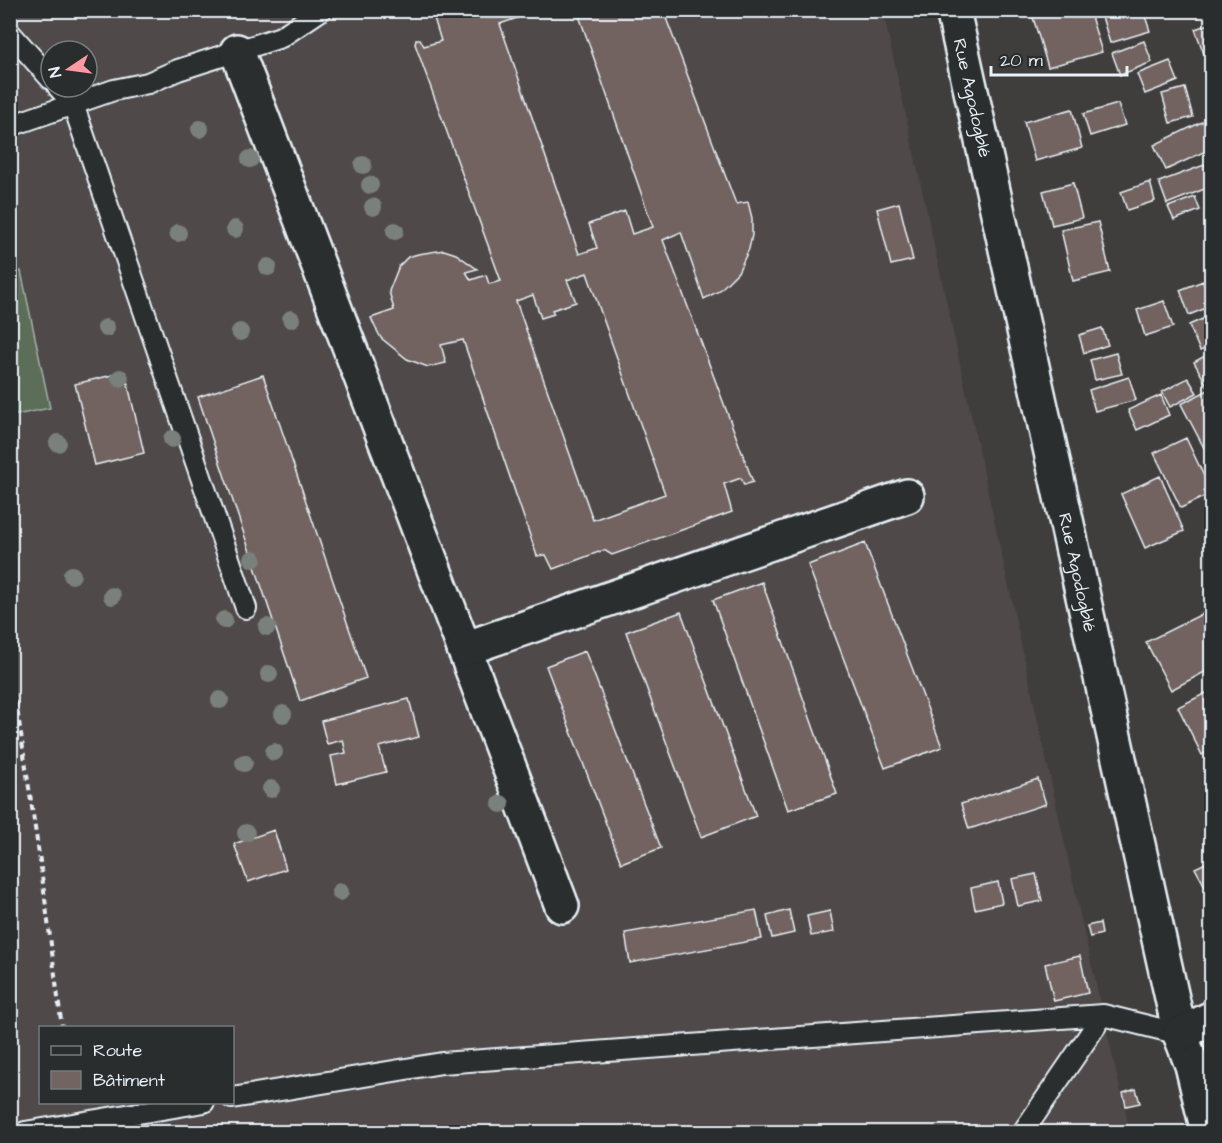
<svg xmlns="http://www.w3.org/2000/svg" width="1222" height="1143" viewBox="0 0 1222 1143" font-family="'Architects Daughter',sans-serif">
<rect width="100%" height="100%" fill="#403e3d"/>
<filter id="ink" filterUnits="userSpaceOnUse"><feTurbulence type="fractalNoise" baseFrequency=".0167" numOctaves="2"/><feDisplacementMap in="SourceGraphic" scale="12" xChannelSelector="R" yChannelSelector="G"/><feConvolveMatrix kernelMatrix="1 2 1 2 8 2 1 2 1" color-interpolation-filters="sRGB"/></filter>
<g filter="url(#ink)">
<path fill="#4f4948" fill-rule="evenodd" d="M10,11H883L1084,932L1130,1132H11ZM51,51H87V87H51ZM40,1028H232V1102H40Z"/>
<path fill="#5c6e58" stroke="#a2b0a8" stroke-width="1.5" d="M21,271L50,408L11,416V273Z"/>
<path fill="#726460" stroke="#e8f1f8" stroke-width="1.5" fill-rule="evenodd" d="M455,10H540L500,24L579,254L597,248L589,224L625,211L632,234L653,227L577,10H663L736,204L748,202L752,218V235L749,249L738,272L719,291L704,299L681,232L663,240L753,482L744,485L741,478L724,484L732,512L612,555L604,550L553,569L546,555L537,556L463,340L441,345L446,363L428,367L407,359L381,338L375,327L371,318L394,310L389,291L399,266L408,257L418,254L444,250L456,254L477,269L466,272L471,280L486,275L489,284L501,281L415,44L416,39H420L424,46L441,41L434,18ZM587,273L665,494L593,520L516,301L533,295L541,318L554,314L552,310L576,302L567,280Z
M1089,10L1102,52L1048,67L1031,11Z
M1100,10H1143L1150,31L1110,43Z
M1212,23V51L1204,54L1195,29Z
M1144,41L1152,62L1120,75L1112,53Z
M1170,61L1178,81L1145,94L1137,74Z
M1185,88L1193,117L1170,123L1162,94Z
M1118,104L1125,125L1090,136L1083,114Z
M1072,109L1082,148L1035,161L1024,122Z
M1212,117V148L1166,170L1154,145Z
M1212,162V186L1167,204L1159,182Z
M1150,182L1155,201L1127,210L1121,192Z
M1073,183L1082,218L1052,225L1043,191Z
M1195,197L1200,210L1174,220L1168,207Z
M899,203L913,260L891,265L877,209Z
M1098,222L1110,272L1073,281L1061,230Z
M1203,281L1211,306L1189,315L1180,290Z
M1164,301L1173,327L1145,336L1137,310Z
M1212,315V346L1200,351L1189,325Z
M1102,328L1108,345L1084,353L1079,335Z
M1212,352V385L1208,387L1194,362Z
M1116,353L1122,374L1095,380L1090,360Z
M125,372L144,453L95,465L75,384Z
M263,375L366,678L300,701L198,397Z
M1129,377L1136,400L1095,411L1089,390Z
M1188,378L1197,393L1170,407L1162,392Z
M1212,388V463L1181,404Z
M1161,395L1169,415L1137,430L1128,410Z
M1186,438L1212,493L1181,508L1154,453Z
M1160,476L1184,531L1145,548L1121,494Z
M865,543L942,747L885,768L808,565Z
M762,582L837,794L788,810L713,600Z
M1212,609V668L1171,690L1146,642Z
M681,612L756,816L701,837L626,632Z
M585,651L661,848L621,863L546,666Z
M1212,690V750L1202,755L1178,707Z
M409,699L419,737L379,747L386,772L337,784L331,756L346,753L343,740L327,744L321,721Z
M1038,779L1046,804L969,829L961,804Z
M274,830L286,869L248,882L234,844Z
M1212,860V899L1195,868Z
M1036,874L1042,901L1018,906L1012,879Z
M998,882L1002,903L975,909L971,888Z
M756,910L762,939L630,963L625,933Z
M789,910L794,933L772,938L767,916Z
M830,911L834,932L811,936L807,916Z
M1100,923L1102,934L1090,937L1087,926Z
M1080,956L1088,993L1054,1001L1045,964Z
M1136,1089L1140,1103L1126,1106L1123,1093Z"/>
<g fill="none" stroke-linecap="round" stroke-linejoin="round">
<g stroke="#e8f1f8" stroke-width="24">
<path id="lane" d="M10,33L51,79
M58,87L73,104L246,608
M10,126L114,90L148,83L178,70L281,37L321,10
M232,1098L442,1063L1103,1015L1180,1034
M25,1132L204,1102
M1023,1132L1103,1015"/>
</g>
<g stroke="#e8f1f8" stroke-width="38">
<g id="street">
<path id="s1" d="M953,10L1180,1034L1192,1065L1208,1132"/>
<path d="M237,51L562,906"/>
<path d="M464,649L907,496"/>
<path d="M1180,1034L1212,1018"/>
</g>
</g>
<path stroke="#e8f1f8" stroke-width="4" stroke-dasharray="6 4.5" stroke-linecap="butt" d="M10,681L17,708L40,861L62,1028"/>
<use href="#lane" stroke="#2a2d2e" stroke-width="20"/>
<use href="#street" stroke="#2a2d2e" stroke-width="33"/>
</g>
<g fill="#7a807c">
<circle cx="200" cy="129" r="9"/>
<circle cx="250" cy="159" r="9"/>
<circle cx="363" cy="165" r="9"/>
<circle cx="370" cy="185" r="9"/>
<circle cx="373" cy="207" r="9"/>
<circle cx="235" cy="229" r="9"/>
<circle cx="395" cy="231" r="9"/>
<circle cx="178" cy="233" r="9"/>
<circle cx="268" cy="267" r="9"/>
<circle cx="291" cy="319" r="9"/>
<circle cx="106" cy="328" r="9"/>
<circle cx="240" cy="332" r="9"/>
<circle cx="120" cy="378" r="9"/>
<circle cx="172" cy="439" r="9"/>
<circle cx="58" cy="443" r="9"/>
<circle cx="253" cy="559" r="9"/>
<circle cx="72" cy="575" r="9"/>
<circle cx="112" cy="596" r="9"/>
<circle cx="224" cy="620" r="9"/>
<circle cx="267" cy="627" r="9"/>
<circle cx="269" cy="674" r="9"/>
<circle cx="220" cy="700" r="9"/>
<circle cx="283" cy="714" r="9"/>
<circle cx="274" cy="752" r="9"/>
<circle cx="244" cy="763" r="9"/>
<circle cx="271" cy="789" r="9"/>
<circle cx="501" cy="804" r="9"/>
<circle cx="246" cy="833" r="9"/>
<circle cx="340" cy="892" r="9"/>
</g>
</g>
<g text-anchor="middle" stroke-width="4.5" stroke-linejoin="round" paint-order="stroke">
<g font-size="18" fill="#e8f1f8" stroke="#2a2d2e">
<text dy="6" stroke="none"><textPath href="#s1" startOffset="90">Rue Agodogblé</textPath></text>
<text dy="6" stroke="none"><textPath href="#s1" startOffset="576">Rue Agodogblé</textPath></text>
</g>
</g>
<rect width="1222" height="1143" fill="none" stroke="#2a2d2e" stroke-width="36"/>
<rect x="18" y="18" width="1186" height="1107" fill="none" stroke="#e8f1f8" stroke-width="2" filter="url(#ink)"/>
<rect x="39" y="1026" width="195" height="78" fill="#2a2d2e" stroke="#767b7f" stroke-width="1.5"/>
<rect x="51" y="1046" width="30" height="9" fill="#2a2d2e" stroke="#767b7f" stroke-width="1.5"/>
<text x="93" y="1056" font-size="18" fill="#e8f1f8">Route</text>
<rect x="51" y="1071" width="30" height="18" fill="#726460" stroke="#767b7f" stroke-width="1.5"/>
<text x="93" y="1086" font-size="18" fill="#e8f1f8">Bâtiment</text>
<g transform="translate(69 69) rotate(257)"><circle r="28" fill="#2a2d2e" stroke="#767b7f" stroke-width="1.5"/>
<path d="M0-4.5L10 22L0 15L-10 22Z" fill="#ff9aa2"/>
<text y="-9" font-size="16" font-weight="bold" text-anchor="middle" fill="#e8f1f8">N</text>
</g>
<path d="M991 66v9h136v-9" fill="none" stroke="#e8f1f8" stroke-width="3"/>
<text x="1000" y="66" font-size="18" fill="#e8f1f8" stroke="#2a2d2e" stroke-width="4.5" paint-order="stroke">20 m</text>
</svg>
